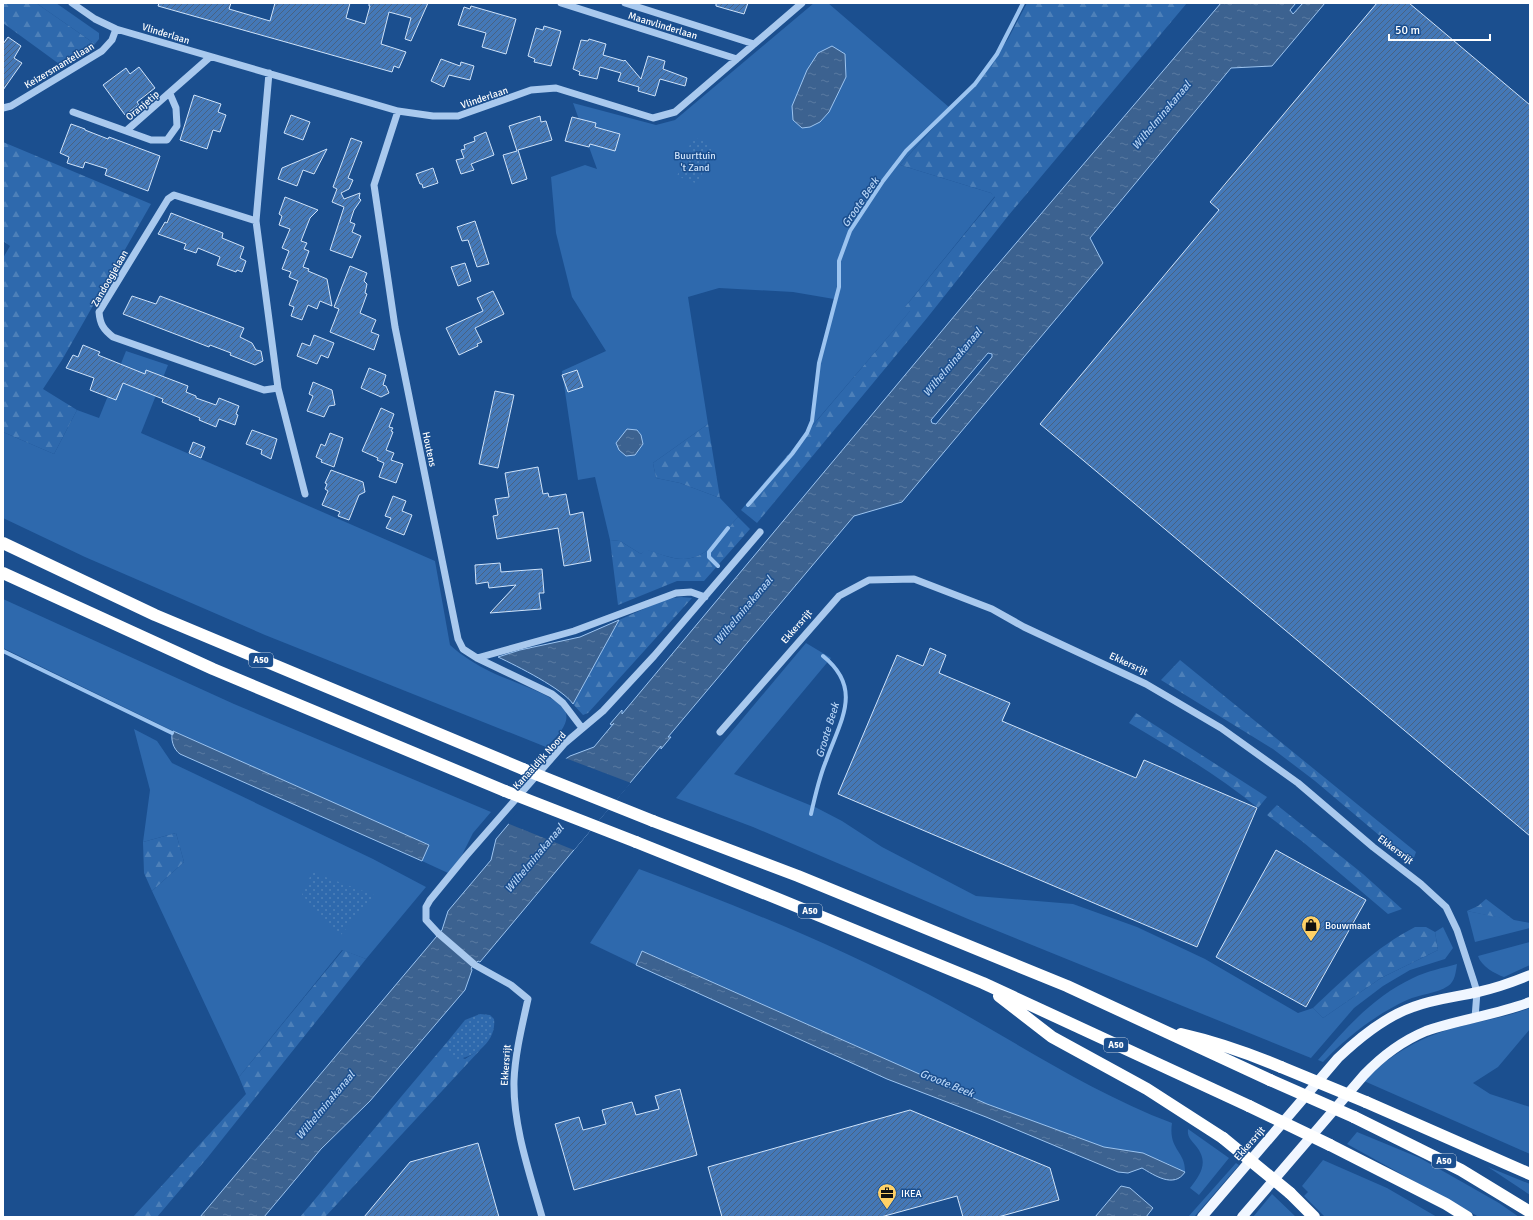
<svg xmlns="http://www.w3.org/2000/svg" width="1533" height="1220" viewBox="0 0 1533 1220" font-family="Signika,sans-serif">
<defs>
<pattern id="forest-firs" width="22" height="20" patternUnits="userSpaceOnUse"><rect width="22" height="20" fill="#2e69ad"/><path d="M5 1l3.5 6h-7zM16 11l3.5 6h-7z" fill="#4d80b9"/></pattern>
<pattern id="park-dots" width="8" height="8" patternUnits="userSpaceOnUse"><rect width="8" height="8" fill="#2e69ad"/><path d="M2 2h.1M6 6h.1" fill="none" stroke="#4d80b9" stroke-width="1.8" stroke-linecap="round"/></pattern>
<pattern id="water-ripples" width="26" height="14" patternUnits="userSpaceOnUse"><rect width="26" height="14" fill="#3c6290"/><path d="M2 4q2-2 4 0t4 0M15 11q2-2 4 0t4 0" fill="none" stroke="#597aa1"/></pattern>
<pattern id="building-hatch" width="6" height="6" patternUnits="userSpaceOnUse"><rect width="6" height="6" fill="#4478b7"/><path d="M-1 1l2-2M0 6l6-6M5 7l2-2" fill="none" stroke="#486282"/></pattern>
</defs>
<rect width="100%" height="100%" fill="#1b4f8f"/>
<path fill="#2e69ad" d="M36,3H56L99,33V39L95,44Z
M814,3H828L950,108L900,165L991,193L995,196L905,307L911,310L812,426C815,382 823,341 834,299L793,292L719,288L688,297L708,424L653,463L656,478L680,483L720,498L738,517C725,531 711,554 691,558C677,562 659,553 645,550L641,554L620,541L610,540L595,477L578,480L562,371L606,351L572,297L556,233L551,177L585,165L597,169L573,103L656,125L675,120Z
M126,351L168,365L141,433L435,561L450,645C462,656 477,665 491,672C507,680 556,695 564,709C573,722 555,739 546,747L265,635L85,557L3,518V432L54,454L77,410L99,418Z
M3,599L234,704L491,812L473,833L461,857L448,873L422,861L429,845L173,731L3,648Z
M806,643L831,658L734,774L817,808L842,821L882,847L976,896L1073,904L1137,927L1205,959L1298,1013L1313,1008L1323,1018L1381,978L1438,950L1435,932L1443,927L1453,948L1445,959L1410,970L1383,986L1354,1008L1311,1058L968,919L753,827L676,798Z
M134,729L157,741L172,763L373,859L426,887L366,959L342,950L239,1077L152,891L184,862L176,833L143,842L150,790Z
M639,869C738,906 835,945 928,994C1009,1037 1085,1090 1172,1123C1168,1150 1186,1151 1185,1172L1164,1162L1132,1151L1104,1147L987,1104L643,951L636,965L590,943Z
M1467,911L1530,923V928L1475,942Z
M1530,942V965L1504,977C1495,974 1481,966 1478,956Z
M1457,964C1456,971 1455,982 1448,986C1436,994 1420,994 1407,1000C1375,1015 1348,1036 1323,1062L1318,1060C1346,1028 1374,996 1413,978C1427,971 1443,968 1457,964Z
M1530,1008V1029L1498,1067L1473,1083L1490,1094L1530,1107V1154L1364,1081C1391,1053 1424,1035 1462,1026C1485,1020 1507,1017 1530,1008Z
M1188,1129L1229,1158L1199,1195L1190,1188C1201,1174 1209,1162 1196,1146C1191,1140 1187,1137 1188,1129Z
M1357,1132L1420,1158L1499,1203L1519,1217H1479L1347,1144Z
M1323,1160L1387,1188L1437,1217H1325L1304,1196L1308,1192L1302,1186Z
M1236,1163L1239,1165L1194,1217H1188Z
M1488,1167L1530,1184V1195Z
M1272,1194L1296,1217H1253Z"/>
<path fill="url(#forest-firs)" d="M3,3H36L95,44L62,66L3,23Z
M1027,3H1187L1008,216L927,318L757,523L741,510L910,311L905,307L995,197L991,193L900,165L992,62L1008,39Z
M3,142L151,204L62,360L43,389L77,410L54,454L3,432V258L10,246L3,241Z
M708,424L720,498L680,483L656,478L653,463Z
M738,517L750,529L704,581H677L618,605L610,540L620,541L641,554L645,549C658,553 677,562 691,558C711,554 725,531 738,517Z
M681,597L692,598L588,713L583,715L573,704L619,620L666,599Z
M1180,660L1416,852L1412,863L1315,781L1273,749L1161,680Z
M1136,713L1267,797L1258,808C1218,775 1173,749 1129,723Z
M1277,805L1363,874L1402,909L1388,914L1303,842L1267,815Z
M176,833L184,862L152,891L144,873L143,842Z
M1486,899L1515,921L1467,911L1478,906Z
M1415,927H1426L1435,932L1438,950L1381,978L1323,1018L1313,1008C1345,978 1376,947 1415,927Z
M343,950L366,959L208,1157L157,1217H133L246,1094L239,1077Z
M448,1041V1051L465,1059L481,1049L325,1217H300Z"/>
<path fill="url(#park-dots)" d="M693,137L713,145L698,184L677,176Z
M312,872L374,895L340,936L302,895Z
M480,1014L490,1015L494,1019C497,1041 474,1059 454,1059L448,1051V1041L465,1020Z"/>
<path fill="url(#water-ripples)" stroke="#9cc4f0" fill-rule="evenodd" d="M1221,3H1296L1290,10L1293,14L1303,3H1325L1272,66L1231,68L1090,238L1103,263L902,502L854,516L668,737H671L661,749V746L480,962L478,961L471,968L472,970L465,990L370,1101L321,1149L264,1217H200L442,930L448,911L491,860L496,839L561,762L570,756L594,747L614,723L612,725L610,724L622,710V714L976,290ZM988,353L992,354V357L936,424L932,423L931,420Z
M832,46L845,54L846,77L829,112L820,122L810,127L802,128L793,120L792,106L807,70L818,53Z
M627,429L637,430L641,435L643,444L635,455L626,456L619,450L616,443Z
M619,620L573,704C563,689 517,666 498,657L520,650L580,637Z
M173,731L429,845L422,861L180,754C173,749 170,738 173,731Z
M642,951L987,1104L1104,1147L1143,1153L1185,1172C1174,1189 1154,1175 1142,1168L1128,1173L1118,1172L986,1117L887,1079L636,965Z
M1121,1186L1130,1188L1153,1208L1146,1217H1095Z"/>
<path fill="#1b4f8f" d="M565,758L631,783L574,850L507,823L560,761Z"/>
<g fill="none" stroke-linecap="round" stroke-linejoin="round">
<path stroke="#9cc4f0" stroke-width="4" d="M748,505L792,454L807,433L812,421L819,363L839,287V261L850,231L883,181L906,151L975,84L997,54L1023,3
M718,566L709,557V552L728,528
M3,651L172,733
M811,814C815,796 819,778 826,761C840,721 864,689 823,656"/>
</g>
<path fill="url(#building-hatch)" stroke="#cfe3fa" d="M159,3H231L229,9L270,21L275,3H350L346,18L365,24L370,6H369V3H428L411,41L405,39L411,18L389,12L381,44L406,52L399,68L394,66L392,72L158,6Z
M716,3H748L744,14L716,6Z
M1377,3H1409L1530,105V836L1040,424L1219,210L1210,202Z
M471,6L516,19L506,54L482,47L486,33L458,25L464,7L470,9Z
M544,26L561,31L551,66L534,62L535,59L528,56L536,28L543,30Z
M8,37L21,46L14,58L22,63L3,90V44Z
M589,39L606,44L603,55L624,61L625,60L641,79L648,56L665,61L663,69L687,78L685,86L660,79L655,96L638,91L639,87L618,81L621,73L600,67L597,79L579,75L580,72L573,69L581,40L588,41Z
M441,59L460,66L461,62L474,66L470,80L449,75L444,87L431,81Z
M139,67L155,88L137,102L139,105L125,115L103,85L126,68L130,74Z
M194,95L221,104L218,112L226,115L220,132L213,130L207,149L180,140Z
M291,115L310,122L303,140L284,133Z
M540,116L541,122L546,121L552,140L518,150L527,179L512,184L503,155L517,151L509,126Z
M572,117L596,123L595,127L620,134L615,151L590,144L589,147L565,141Z
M71,124L85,129V130L108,139L109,137L160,156L148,191L105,175L107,169L85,162L83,168L67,163L69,157L60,153Z
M486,132L494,155L471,164L474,170L461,174L456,160L464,158L461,150L465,149L464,145L475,141L474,137Z
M351,138L362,142L348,178L353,180L349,189L341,193L344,199L360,193L359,198L361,200L354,210L350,222L355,224L352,232L361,236L352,258L330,250L344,207L332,202L337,189L333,187Z
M327,149L314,174L303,170L297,186L278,179L282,168Z
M433,168L438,183L423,188L422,184H420L416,174Z
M285,197L318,210L310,218L301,241L307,243L304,249L309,251L303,267L309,269L308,271L327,279L332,306L320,301L317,309L308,305L302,320L291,316L294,307L289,305L298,281L289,277L291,272L282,269L289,251L282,248L290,229L279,225L282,216L279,214Z
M171,213L223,233L222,238L244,247L240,258L246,261L242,272L237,270L236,272L217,265L220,257L198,248L196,253L184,249L186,244L158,234L165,222L167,223Z
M475,221L489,264L477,267L468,240L462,241L457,227Z
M465,263L471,281L458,286L451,267Z
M350,266L367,273L364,281L367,284L365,293L367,294L360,313L376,320L371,332L379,335L374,350L330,332L339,309L334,307Z
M493,291L504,314L475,328L482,342L477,344L478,346L459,355L446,328L483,311L477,298Z
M132,296L156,304L160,296L244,328L240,337L252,343L256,350L261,351L263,361L255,365L230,355L231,353L210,345L209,347L123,314Z
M314,335L334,343L328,358L321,355L317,364L297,356L302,343L310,346Z
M83,345L100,352L98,355L145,374L146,370L188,386L186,392L196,396V398L216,405L219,398L239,406L236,414L238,415L235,425L219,419L216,427L199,420L200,418L162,402L163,399L123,383L116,400L90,390L94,378L66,368L73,355L78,357Z
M369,368L386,375L383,385L386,386L389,393L381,397L361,388Z
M577,370L583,387L568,392L562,375Z
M313,382L332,390L335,405L329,406L324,417L307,411L313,396L309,394Z
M495,391L514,395L498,468L479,464Z
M381,408L394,414L389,427L393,428L391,431L393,432L386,450L394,453L391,460L403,464L396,483L379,477L384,463L377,460L378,458L362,451Z
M252,430L277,439L271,459L261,454L262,450L246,444Z
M330,433L343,438L334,467L321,462L322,460L316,457L321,444L325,446Z
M193,442L205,447L201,458L189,453Z
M538,467L543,494L548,493L549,497L566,494L570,515L583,512L591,561L564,566L558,528L497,539L493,516L498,515L495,499L509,497L505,473Z
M331,470L363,482L365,492L359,495L349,520L338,516L340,512L322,505L328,491L325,489L327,484L325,483Z
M393,496L406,501L402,511L412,515L404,535L386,528L391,518L385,516Z
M500,563L501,572L542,569L544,593H539L541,609L490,613L516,585L489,588L488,582L476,584L475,565Z
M930,648L946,655L939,673L1010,703L1002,721L1136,778L1144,760L1257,808L1197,947L838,794L897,655L923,666Z
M1276,850L1366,900L1306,1007L1216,957Z
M680,1089L697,1155L574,1190L555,1124L579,1117L583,1130L595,1127L606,1124L602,1110L632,1102L636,1115L659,1109L655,1096Z
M910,1110L1050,1168L1059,1200L998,1217H963L957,1196L881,1217H722L708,1167Z
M478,1143L499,1217H364L410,1162Z"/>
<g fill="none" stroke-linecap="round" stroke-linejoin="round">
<path stroke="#a9c9ee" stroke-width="7" d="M72,3L95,19L116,29L398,111L433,116H458L531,90L556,88L653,118L675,112L802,3
M561,3L737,59
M625,3L754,44
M3,108L11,106L102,51L112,40L116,29
M398,111L374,185L395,327L458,639L463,649L477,658L552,694L563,703L582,728
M73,112L126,131L210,57
M126,131L151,140H167L177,126L176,108L170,94
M256,221L174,195L168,199L99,312C100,324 103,329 113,337L264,390L278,388L256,221L269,73
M278,388L305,494
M477,658L574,631L676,593L691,592L705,597
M720,732L839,596L869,580L914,579L992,609L1024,627L1146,684L1221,728L1298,783L1373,847L1421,884L1446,907L1457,930L1474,982L1477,992L1475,1018
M542,1217C530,1174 513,1127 514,1081C515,1054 522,1026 528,999L511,985L475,965L438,933L426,920V907L430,900L466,856L565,743L603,711L654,656L760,532"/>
<path stroke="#f0f6ff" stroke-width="10" d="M1202,1217L1338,1058C1359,1038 1384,1017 1413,1007C1434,999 1456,997 1478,992C1496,988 1513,982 1530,975
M1242,1217L1364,1075C1382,1056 1402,1041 1426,1031C1460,1019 1496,1015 1530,1002"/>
<path stroke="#fff" stroke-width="12" d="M3,543L155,615L523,769
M3,573L213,669L505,791
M653,821L798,876L1067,986L1270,1080
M636,842L776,898L983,983L1249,1106
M999,996L1052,1037L1147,1089L1223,1138
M1181,1034C1216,1042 1248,1053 1281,1067
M1366,1102L1530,1174
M1354,1117L1461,1170L1530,1212
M1330,1145L1446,1204L1467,1217
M1290,1193L1314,1217"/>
<path stroke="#fff" stroke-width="12" d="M523,769L653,821
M505,791L636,842
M1281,1067L1366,1102
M1270,1080L1354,1117
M1249,1106L1330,1145
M1223,1138L1290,1193"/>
</g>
<defs>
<g id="shop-pin" transform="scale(1)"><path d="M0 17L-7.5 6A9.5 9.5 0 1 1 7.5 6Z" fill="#ffd166" stroke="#1b4f8f"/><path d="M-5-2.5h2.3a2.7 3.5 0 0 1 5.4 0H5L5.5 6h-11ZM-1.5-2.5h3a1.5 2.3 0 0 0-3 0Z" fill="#111"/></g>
<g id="office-pin" transform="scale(1)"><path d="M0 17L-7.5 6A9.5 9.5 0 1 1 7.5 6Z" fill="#ffd166" stroke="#1b4f8f"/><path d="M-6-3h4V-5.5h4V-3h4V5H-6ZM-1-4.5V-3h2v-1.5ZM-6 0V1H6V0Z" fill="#111"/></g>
</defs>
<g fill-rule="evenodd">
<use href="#shop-pin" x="1311" y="925"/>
<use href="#office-pin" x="887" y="1193"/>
</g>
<g text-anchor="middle" stroke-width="3" stroke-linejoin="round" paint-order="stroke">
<g fill="#1b4f8f" stroke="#bbcadd" stroke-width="1">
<rect x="249" y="653" width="24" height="14" rx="3"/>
<rect x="798" y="904" width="24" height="14" rx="3"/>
<rect x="1104" y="1038" width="24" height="14" rx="3"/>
<rect x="1432" y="1154" width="24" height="14" rx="3"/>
</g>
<g font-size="9" font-weight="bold" fill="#fff">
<text x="261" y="663">A50</text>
<text x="810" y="914">A50</text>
<text x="1116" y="1048">A50</text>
<text x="1444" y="1164">A50</text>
</g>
<g font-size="10" fill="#fff" stroke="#1b4f8f">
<text transform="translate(663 25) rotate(17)" y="4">Maanvlinderlaan</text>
<text transform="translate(166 33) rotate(17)" y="4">Vlinderlaan</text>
<text transform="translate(59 65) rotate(-31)" y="4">Keizersmantellaan</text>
<text transform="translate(484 97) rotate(-19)" y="4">Vlinderlaan</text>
<text transform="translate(142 105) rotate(-40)" y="4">Oranjetip</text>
<text transform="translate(109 278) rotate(-60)" y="4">Zandoogjelaan</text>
<text transform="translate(430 449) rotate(78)" y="4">Houtens</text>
<text transform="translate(796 626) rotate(-49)" y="4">Ekkersrijt</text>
<text transform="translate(1129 663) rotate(25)" y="4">Ekkersrijt</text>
<text transform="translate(539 760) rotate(-48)" y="4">Kanaaldijk Noord</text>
<text transform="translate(1396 849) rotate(37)" y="4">Ekkersrijt</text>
<text transform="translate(505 1065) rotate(-86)" y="4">Ekkersrijt</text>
<text transform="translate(1249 1143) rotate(-49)" y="4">Ekkersrijt</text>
</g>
<g font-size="10" fill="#cfe3fa" stroke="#1b4f8f">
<text x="695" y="159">Buurttuin<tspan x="695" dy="12">'t Zand</tspan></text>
</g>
<g font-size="10" fill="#fff" stroke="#1b4f8f" text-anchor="start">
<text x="1325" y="929">Bouwmaat</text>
<text x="901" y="1197">IKEA</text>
</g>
<g font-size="11" font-style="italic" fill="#b5d3f5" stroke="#1b4f8f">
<text transform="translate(1161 115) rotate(-50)" y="4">Wilhelminakanaal</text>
<text transform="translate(860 202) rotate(-56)" y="4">Groote Beek</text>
<text transform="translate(952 362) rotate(-50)" y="4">Wilhelminakanaal</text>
<text transform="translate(743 610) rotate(-50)" y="4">Wilhelminakanaal</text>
<text transform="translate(827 730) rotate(-73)" y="4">Groote Beek</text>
<text transform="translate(534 858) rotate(-50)" y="4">Wilhelminakanaal</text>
<text transform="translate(947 1083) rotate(22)" y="4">Groote Beek</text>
<text transform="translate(325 1105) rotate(-50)" y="4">Wilhelminakanaal</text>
</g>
</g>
<rect width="1533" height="1220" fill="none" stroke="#ffffff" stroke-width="8"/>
<path d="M1389 34v6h101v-6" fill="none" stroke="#ffffff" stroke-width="2"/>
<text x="1395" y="34" font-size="12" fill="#ffffff" stroke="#1b4f8f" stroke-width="3" paint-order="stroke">50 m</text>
</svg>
